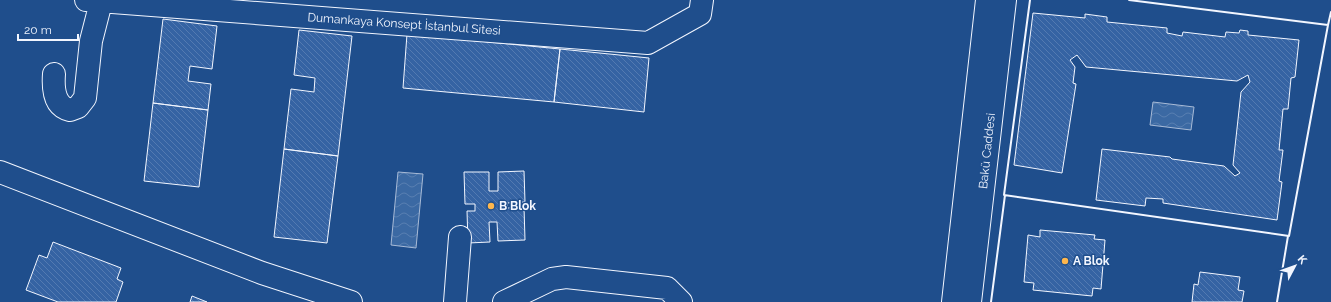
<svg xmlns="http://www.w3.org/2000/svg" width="1331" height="302" viewBox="0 0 1331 302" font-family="Raleway,sans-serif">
<defs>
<pattern id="water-waves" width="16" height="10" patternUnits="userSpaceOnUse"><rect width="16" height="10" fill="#3b69a3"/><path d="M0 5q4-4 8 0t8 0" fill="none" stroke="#587fb1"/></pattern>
<pattern id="building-back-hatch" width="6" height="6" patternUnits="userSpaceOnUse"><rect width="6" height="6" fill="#3563a3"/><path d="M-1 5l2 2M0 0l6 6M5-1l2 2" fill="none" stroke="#537ab1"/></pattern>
</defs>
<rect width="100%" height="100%" fill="#1f4e8c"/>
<path fill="url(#water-waves)" stroke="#a8bbd7" d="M1153,102L1194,107L1191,130L1150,125Z
M398,172L423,174L416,248L391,245Z"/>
<path fill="url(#building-back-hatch)" stroke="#f2f6ff" d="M1033,13L1085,18V14L1107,17V22L1167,28V33L1182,36L1183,32L1225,37L1226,32L1239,33L1240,30L1248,31V35L1299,40L1295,77L1291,78L1288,109H1283L1279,150H1283L1279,181L1282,182L1277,220L1163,203V199L1146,198L1145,206L1096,200L1102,149L1170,157L1172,159L1224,166L1235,176L1240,173L1233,165L1241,92L1250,82L1248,75L1237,81L1086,67L1077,55L1070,60L1075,67L1073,83L1076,84L1062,173L1014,165Z
M163,19L217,26L212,69L190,66L188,81L211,84L208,110L153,103Z
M299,30L352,36L338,156L284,149L291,89L314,92L315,78L294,75Z
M407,34L560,49L554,102L403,88Z
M560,49L649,58L644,112L554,102Z
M153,103L208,110L199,187L144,181Z
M284,149L338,156L327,243L274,237Z
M524,171L525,202L507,203V208L524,207L525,240L498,241L497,222H489L490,242L468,243L467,211H475V204H465L464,172H489V191H498V172Z
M1040,230L1095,235L1094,239L1105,240L1101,289L1093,288L1092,296L1033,290L1034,283L1024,282L1028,235L1040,237Z
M53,242L121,268L117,279L123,282L116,302H58L26,290L39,255L47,258Z
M1200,272L1240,277L1238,290L1244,291L1242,302H1192L1194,284L1198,285Z
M192,296L207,302H190Z"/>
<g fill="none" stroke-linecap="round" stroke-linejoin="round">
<g stroke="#f2f6ff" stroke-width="24">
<path id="minor" d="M86,0L648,43L700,14L702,0
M54,74C53,87 53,106 70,110L78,107L85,98L91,41L101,2
M0,172L262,273L351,302
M455,302L460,237
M504,302L552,279L566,277L667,288L681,302"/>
</g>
<g stroke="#f2f6ff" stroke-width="24">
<path id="major" d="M953,302L987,0
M970,302L1005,0"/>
</g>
<use href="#minor" stroke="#1f4e8c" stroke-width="22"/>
<use href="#major" stroke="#1f4e8c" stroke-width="22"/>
<path stroke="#f2f6ff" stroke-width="2" d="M1030,0L1004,195L1289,236L1328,25L1129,0
M1328,25L1331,12
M991,302L1005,195
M1277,302L1288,236"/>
</g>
<g fill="#ffb74d" stroke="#1f4e8c" stroke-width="1.5">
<circle cx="491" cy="206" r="4"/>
<circle cx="1065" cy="261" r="4"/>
</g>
<g text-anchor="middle" stroke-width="3" stroke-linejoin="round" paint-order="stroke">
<g font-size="12" fill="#f2f6ff" stroke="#1f4e8c">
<text transform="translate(404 24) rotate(4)" y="4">Dumankaya Konsept İstanbul Sitesi</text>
<text transform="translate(987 151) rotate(-84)" y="4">Bakü Caddesi</text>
</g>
<g font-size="12" font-weight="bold" fill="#f2f6ff" stroke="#1f4e8c" text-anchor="start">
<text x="499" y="210">B Blok</text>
<text x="1073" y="265">A Blok</text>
</g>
</g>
<g transform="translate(1295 266) rotate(49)" stroke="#1f4e8c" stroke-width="3" paint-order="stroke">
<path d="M0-3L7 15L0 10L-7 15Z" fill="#f2f6ff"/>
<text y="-6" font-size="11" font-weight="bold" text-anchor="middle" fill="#f2f6ff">K</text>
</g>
<path d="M18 34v6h60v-6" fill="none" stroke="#f2f6ff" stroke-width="2"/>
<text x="24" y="34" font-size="12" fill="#f2f6ff" stroke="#1f4e8c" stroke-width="3" paint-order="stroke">20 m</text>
</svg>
